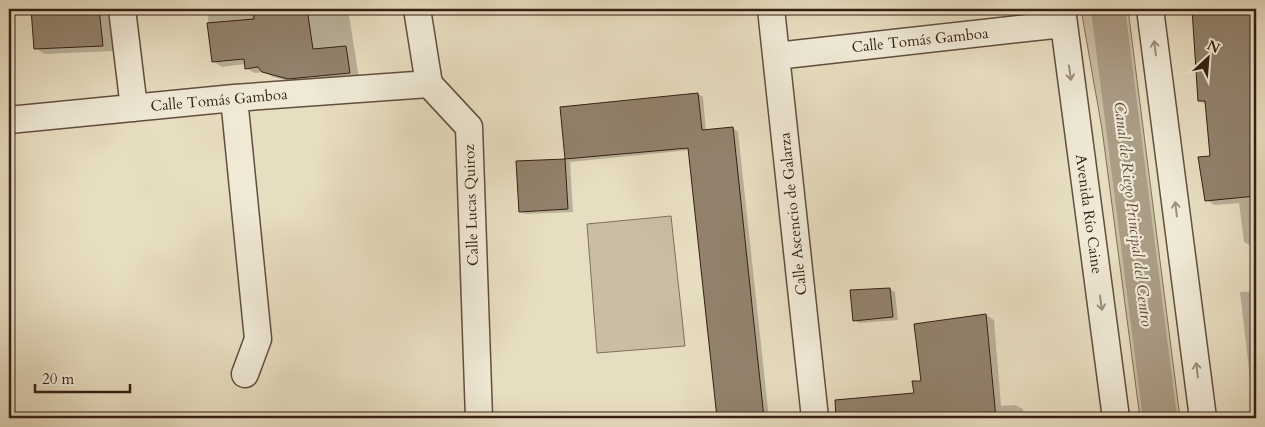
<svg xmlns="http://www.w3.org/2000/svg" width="1265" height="427" viewBox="0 0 1265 427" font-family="Cardo,serif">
<rect width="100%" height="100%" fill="#e7ddc0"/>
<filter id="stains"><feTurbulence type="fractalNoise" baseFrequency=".004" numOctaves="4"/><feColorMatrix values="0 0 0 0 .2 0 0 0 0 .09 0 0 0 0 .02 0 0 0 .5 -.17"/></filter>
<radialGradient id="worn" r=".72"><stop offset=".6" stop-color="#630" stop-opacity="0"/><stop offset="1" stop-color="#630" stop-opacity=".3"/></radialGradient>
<path fill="#c9bda3" stroke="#806e5c" d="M1081,9H1128L1180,418H1140L1102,129Z
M671,216L685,346L597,353L587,224Z"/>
<path fill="#0003" d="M32,9H108L113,51L45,54L35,48Z
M207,9H378H348L359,78L299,84L273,77L264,72L255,73L246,68L245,64L222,67L213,61Z
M1194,9H1256V247H1253L1244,242L1239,203L1215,205L1206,200L1212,157L1207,105L1200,101Z
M698,94L703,97L706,131L733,128L738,132L769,418H718L690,150L570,162L573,212L525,214L520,211L518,162L567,160L561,108Z
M889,289L895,292L898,320L859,323L854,320Z
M1256,291V397L1252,395L1240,292Z
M986,315L994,320L1001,406L1015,405L1023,409L1024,418H850L848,400L915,394L922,382Z"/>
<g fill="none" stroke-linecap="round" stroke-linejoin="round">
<path stroke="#ab9c86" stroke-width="34" d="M1108,9L1160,418"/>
</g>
<path fill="#92826d" stroke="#361f14" d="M31,9H99L103,46L34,49Z
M253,9H307L313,49L346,46L350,73L288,79L262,72L258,67L245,69L244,59L212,62L207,23L254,19Z
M1192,9H1256V196L1205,201L1198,157L1210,156L1205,101H1198Z
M698,93L702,130L733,127L764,418H717L688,148L565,159L560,107Z
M565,159L568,209L519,212L516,161Z
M890,288L893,317L853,321L850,290Z
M986,314L996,418H836L835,400L914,393L912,381H921L914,324Z"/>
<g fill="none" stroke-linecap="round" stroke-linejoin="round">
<g stroke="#624e3f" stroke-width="29">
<path id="street" d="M122,9L134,108
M417,9L429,84L469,127L479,418
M771,9L815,418
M1062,9L1116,418
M1150,9L1203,418
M776,56L1063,24
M234,98L258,339L245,374
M9,120L234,98L429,84"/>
</g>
<use href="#street" stroke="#efe9d6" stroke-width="26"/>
</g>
<defs><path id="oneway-shaft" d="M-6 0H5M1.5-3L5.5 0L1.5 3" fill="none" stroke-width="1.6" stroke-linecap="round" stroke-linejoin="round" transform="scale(1.25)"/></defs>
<g stroke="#9c8e7f">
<use href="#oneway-shaft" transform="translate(1155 48) rotate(-97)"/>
<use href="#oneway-shaft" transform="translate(1070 73) rotate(82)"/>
<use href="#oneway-shaft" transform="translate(1176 209) rotate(-97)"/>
<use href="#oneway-shaft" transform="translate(1101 303) rotate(82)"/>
<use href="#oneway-shaft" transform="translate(1197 370) rotate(-97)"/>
</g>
<g text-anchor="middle" stroke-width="4.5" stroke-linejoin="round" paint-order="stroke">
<g font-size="15" fill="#361f14" stroke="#efe9d6">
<text transform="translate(920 40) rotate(-6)" y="5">Calle Tomás Gamboa</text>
<text transform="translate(219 100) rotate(-5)" y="5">Calle Tomás Gamboa</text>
<text transform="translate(471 205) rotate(-92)" y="5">Calle Lucas Quiroz</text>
<text transform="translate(793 214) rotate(-96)" y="5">Calle Ascencio de Galarza</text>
<text transform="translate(1089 214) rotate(82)" y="5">Avenida Río Caine</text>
</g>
<g font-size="16" font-style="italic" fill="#5f4b3c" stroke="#efe9d6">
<text transform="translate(1134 214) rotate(83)" y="6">Canal de Riego Principal del Centro</text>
</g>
</g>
<rect width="1265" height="427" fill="none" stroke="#e7ddc0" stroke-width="30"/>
<rect x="10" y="10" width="1245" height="407" fill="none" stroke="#361f14" stroke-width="2.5"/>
<rect x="15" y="15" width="1235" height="397" fill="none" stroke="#361f14"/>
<g transform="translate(1208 58) rotate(26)" stroke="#efe9d6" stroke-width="4" paint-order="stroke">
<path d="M0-4L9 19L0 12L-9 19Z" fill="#361f14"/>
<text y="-8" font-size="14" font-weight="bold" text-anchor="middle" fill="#361f14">N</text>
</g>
<path d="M35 384v8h95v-8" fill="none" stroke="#361f14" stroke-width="2.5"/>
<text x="42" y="384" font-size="15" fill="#361f14" stroke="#efe9d6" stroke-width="4" paint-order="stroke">20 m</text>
<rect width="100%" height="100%" filter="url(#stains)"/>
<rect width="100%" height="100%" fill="url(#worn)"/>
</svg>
